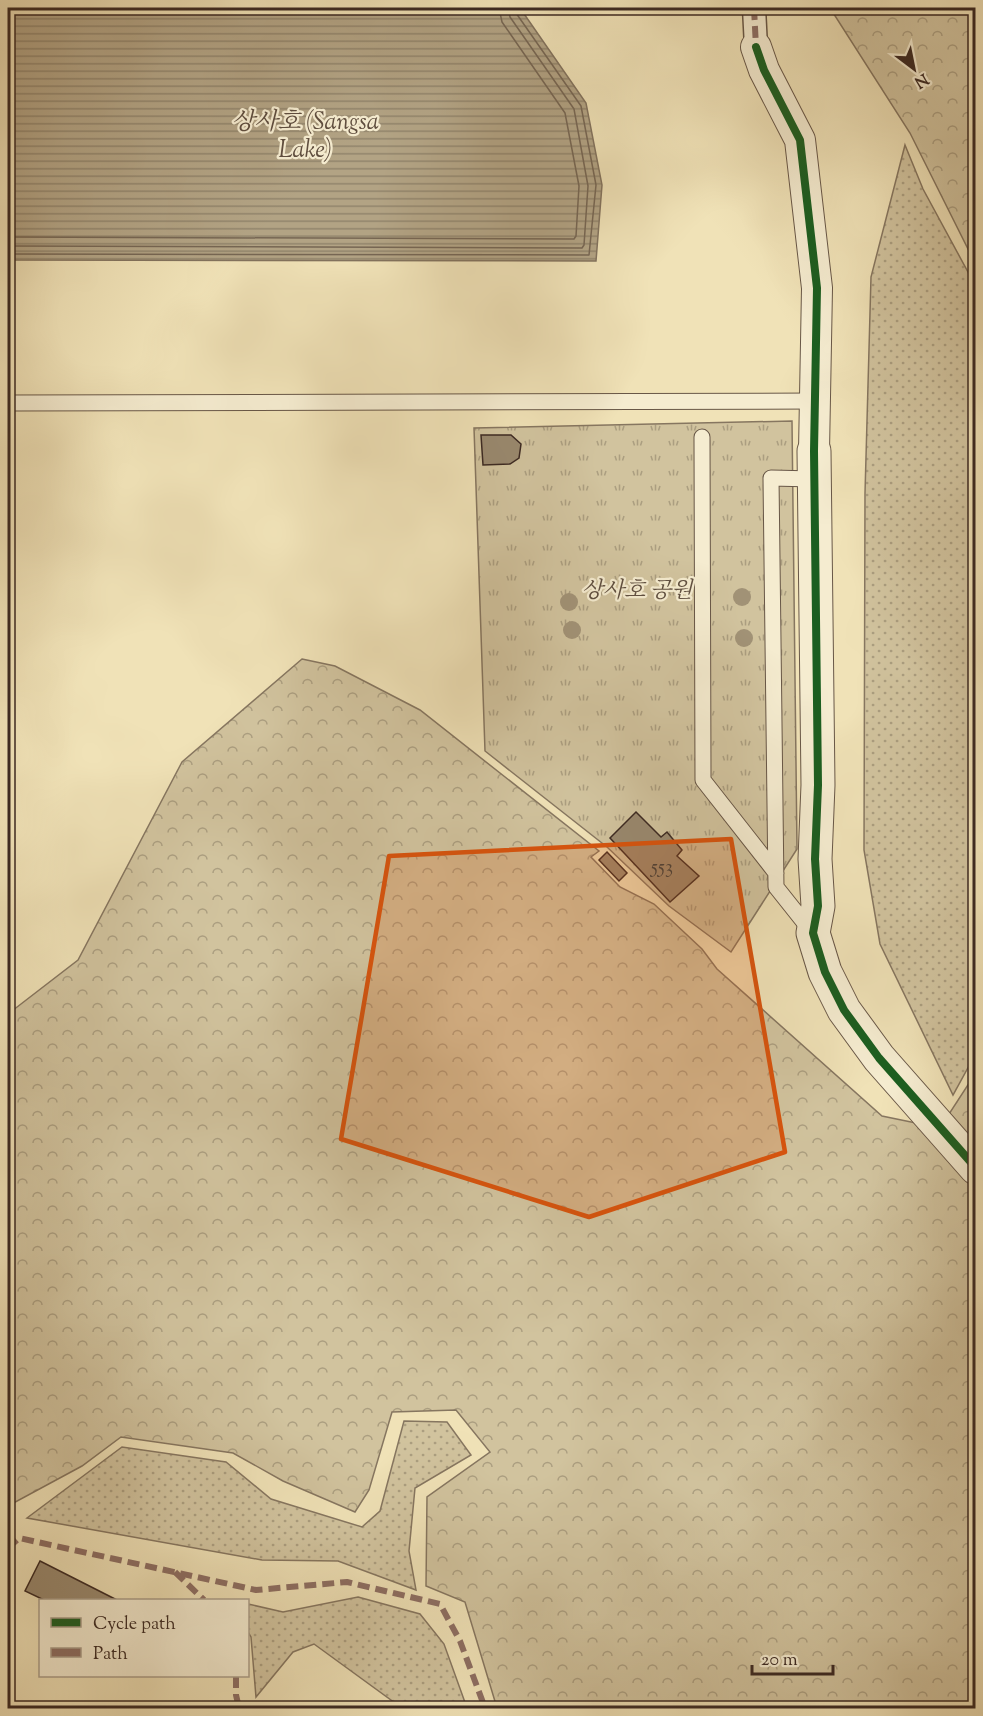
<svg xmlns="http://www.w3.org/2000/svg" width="983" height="1716" viewBox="0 0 983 1716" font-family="'Sorts Mill Goudy','Noto Serif KR',serif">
<defs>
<pattern id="grass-dots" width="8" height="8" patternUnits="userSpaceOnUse" patternTransform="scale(1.5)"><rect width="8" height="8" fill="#d1c39e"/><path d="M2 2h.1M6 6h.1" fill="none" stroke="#ab9e80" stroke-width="1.8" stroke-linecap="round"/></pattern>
<pattern id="forest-crowns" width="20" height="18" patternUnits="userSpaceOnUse" patternTransform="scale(1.5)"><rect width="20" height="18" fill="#d1c39e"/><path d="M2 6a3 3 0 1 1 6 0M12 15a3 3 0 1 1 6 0" fill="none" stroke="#ab9e80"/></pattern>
<pattern id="park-tufts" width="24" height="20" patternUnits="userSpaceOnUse" patternTransform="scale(1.5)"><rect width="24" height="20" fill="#d1c39e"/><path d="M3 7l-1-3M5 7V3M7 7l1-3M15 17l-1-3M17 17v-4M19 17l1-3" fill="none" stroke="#ab9e80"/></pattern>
<pattern id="water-rules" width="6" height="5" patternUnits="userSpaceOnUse" patternTransform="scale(1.5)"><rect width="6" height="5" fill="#b2a384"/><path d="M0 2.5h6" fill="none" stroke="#92856c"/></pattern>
</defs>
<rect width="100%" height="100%" fill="#f0e2b7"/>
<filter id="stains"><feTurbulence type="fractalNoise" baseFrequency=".00333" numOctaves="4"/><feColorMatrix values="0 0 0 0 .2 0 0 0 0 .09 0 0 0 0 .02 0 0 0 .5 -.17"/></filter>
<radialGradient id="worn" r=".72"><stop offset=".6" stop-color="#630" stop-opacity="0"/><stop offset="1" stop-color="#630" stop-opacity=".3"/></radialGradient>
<path fill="url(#grass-dots)" stroke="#867660" stroke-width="1.5" d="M905,145L923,189L975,285L976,735L971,741L976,755V1053L953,1095L880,944L864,850L865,493L871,277Z
M404,1421L447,1422L471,1455L415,1488L409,1551L416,1590L338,1561L262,1560L27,1518L122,1447L226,1462L271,1499L362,1527L380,1511Z
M358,1597L420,1614L444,1644L467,1708H402L314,1644L293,1652L256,1697L251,1637L248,1632V1604L283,1612Z"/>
<path fill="url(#forest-crowns)" stroke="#867660" stroke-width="1.5" d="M830,8H975V263L910,133Z
M302,659L335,666L420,710L599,851L591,857L620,887L654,904L702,949L717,969L882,1116L940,1128L975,1074V1708H497L465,1602L426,1586L427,1497L490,1452L456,1410L392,1412L369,1490L355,1512L283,1481L233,1453L121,1437L82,1466L8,1506V1014L78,960L182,762Z"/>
<path fill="url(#park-tufts)" stroke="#867660" stroke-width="1.5" d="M792,421L797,849L731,952L669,906L607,847L485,751L474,428Z"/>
<path fill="url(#water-rules)" stroke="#82725d" stroke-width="1.5" d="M8,8H520L586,103L602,185L596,261L8,260Z"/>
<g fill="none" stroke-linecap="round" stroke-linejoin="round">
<path stroke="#766653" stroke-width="1.5" d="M8,237L574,239L576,236L579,186L565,113L502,22L499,8
M8,246L582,248L584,245L588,186L574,109L510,17L508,8
M8,254L589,255L596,185L581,106L516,13L515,8"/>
</g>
<path fill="#99896f" stroke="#3b2922" stroke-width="1.5" d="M481,435H511L521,444L519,458L510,464L483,465Z
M636,812L661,837L667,832L682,850L677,856L699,876L670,902L610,838Z
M607,852L627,873L619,881L599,860Z
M40,1561L117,1600H44L25,1591Z"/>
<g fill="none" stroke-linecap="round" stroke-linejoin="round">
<g stroke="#685747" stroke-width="17">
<path id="service" d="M8,403L815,401
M702,437L703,780L776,873
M811,931L776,887L771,478L814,479"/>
</g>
<g stroke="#685747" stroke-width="25">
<path id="pedestrian" d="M754,8L756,47"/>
</g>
<g stroke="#685747" stroke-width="32">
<path id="minor" d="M756,47L764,70L800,140L817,288L814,451"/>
</g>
<g stroke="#685747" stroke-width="35">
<path id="tertiary" d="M814,451L818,785L815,859L818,906L813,933L825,972L844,1010L879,1058L976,1168"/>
</g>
<use href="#service" stroke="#f5ecd0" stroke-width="15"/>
<use href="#pedestrian" stroke="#f5ecd0" stroke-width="22"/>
<use href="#minor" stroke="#f5ecd0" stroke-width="30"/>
<use href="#tertiary" stroke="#f5ecd0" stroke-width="33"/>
<path stroke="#8d6e63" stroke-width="6" stroke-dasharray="12 6" stroke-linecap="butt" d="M754,8L756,47
M8,1548L19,1538L256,1590L347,1582L440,1604L460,1641L485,1708
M175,1572L204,1600
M236,1676V1695L239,1708"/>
<g stroke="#f5ecd0" stroke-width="11">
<path id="cycleway" d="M756,47L764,70L800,140L817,288L814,451L818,785L815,859L818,906L813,933L825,972L844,1010L879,1058L976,1168"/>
</g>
<use href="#cycleway" stroke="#1b5e20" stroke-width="8"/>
</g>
<g fill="#a19276">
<circle cx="742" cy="597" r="9"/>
<circle cx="569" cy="602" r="9"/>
<circle cx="572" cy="630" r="9"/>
<circle cx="744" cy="638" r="9"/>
</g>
<path fill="#d7540e" fill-opacity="0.2" stroke="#d7540e" stroke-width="4.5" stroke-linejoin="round" d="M731,839L785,1152L589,1217L341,1139L389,856Z"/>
<g text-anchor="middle" stroke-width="4.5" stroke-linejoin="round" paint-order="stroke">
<g font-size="20" fill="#524135">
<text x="662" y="873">553</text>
</g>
<g font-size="22" font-style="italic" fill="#605041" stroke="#f5ecd0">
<text x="637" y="597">상사호 공원</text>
</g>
<g font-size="24" font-style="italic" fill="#5f4e3f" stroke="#f5ecd0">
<text x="305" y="129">상사호 (Sangsa<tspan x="305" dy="28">Lake)</tspan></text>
</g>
</g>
<rect width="983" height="1716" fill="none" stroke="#f0e2b7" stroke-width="30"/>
<rect x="9" y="9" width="965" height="1698" fill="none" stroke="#3b2922" stroke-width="3"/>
<rect x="15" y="15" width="953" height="1686" fill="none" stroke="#3b2922" stroke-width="1.5"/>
<rect x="39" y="1599" width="210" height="78" fill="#f5ecd0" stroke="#ab9e8a" stroke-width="1.5"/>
<rect x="51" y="1618" width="30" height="9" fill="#1b5e20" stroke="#ab9e8a" stroke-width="1.5"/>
<text x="93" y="1629" font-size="18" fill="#3b2922">Cycle path</text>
<rect x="51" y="1648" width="30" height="9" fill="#8d6e63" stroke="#ab9e8a" stroke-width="1.5"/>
<text x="93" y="1659" font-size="18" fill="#3b2922">Path</text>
<g transform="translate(914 69) rotate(148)" stroke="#f5ecd0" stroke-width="4.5" paint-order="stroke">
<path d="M0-4.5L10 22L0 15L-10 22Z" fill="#3b2922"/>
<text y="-9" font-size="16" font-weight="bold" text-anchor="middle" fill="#3b2922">N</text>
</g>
<path d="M752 1665v9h81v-9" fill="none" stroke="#3b2922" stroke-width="3"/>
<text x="761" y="1665" font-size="18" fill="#3b2922" stroke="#f5ecd0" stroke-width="4.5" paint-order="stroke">20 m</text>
<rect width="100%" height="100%" filter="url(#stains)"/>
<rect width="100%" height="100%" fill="url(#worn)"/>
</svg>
